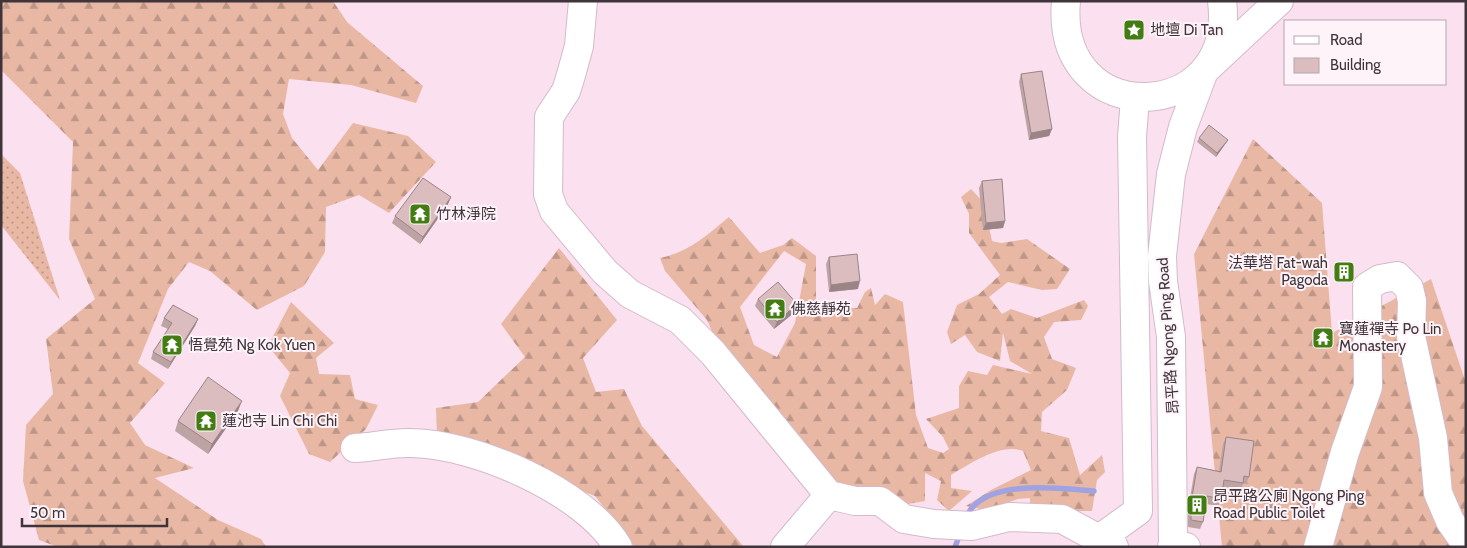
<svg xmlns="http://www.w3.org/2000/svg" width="1467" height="548" viewBox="0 0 1467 548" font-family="Cabin,'Noto Sans TC',sans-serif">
<defs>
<pattern id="grass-dots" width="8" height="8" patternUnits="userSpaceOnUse" patternTransform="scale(1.25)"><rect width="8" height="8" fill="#e8b8a5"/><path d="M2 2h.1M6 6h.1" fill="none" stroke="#bd9687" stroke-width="1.8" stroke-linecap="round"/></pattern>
<pattern id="forest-firs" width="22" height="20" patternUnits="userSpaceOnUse" patternTransform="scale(1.25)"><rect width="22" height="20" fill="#e8b8a5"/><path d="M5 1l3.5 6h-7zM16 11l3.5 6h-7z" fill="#bd9687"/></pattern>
</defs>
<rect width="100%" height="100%" fill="#fbe1f0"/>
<path fill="url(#grass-dots)" d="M1,154L20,173L60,300L1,225Z"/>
<path fill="url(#forest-firs)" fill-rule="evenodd" d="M1,1H333L347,22L423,86L416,103L351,85L289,79L283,114L292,138L318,170L353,123L408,136L436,162L389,213L359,195L326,207L325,252L304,286L257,310L210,271L189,262L168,289L138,363L165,383L130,423L145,445L194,468L155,478L218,520L261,539L266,547H58L39,540L23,481L26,425L53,394L46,339L95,299L69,239L73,142L1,70Z
M1253,139L1322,203L1332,333L1431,279L1466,383V547H1222L1194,254Z
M971,189L984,203L992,241L1001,243L1027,239L1070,269L1057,289L1042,290L1008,282L989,297L1002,314L1011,309L1037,318L1084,300L1088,306L1081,320L1054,322L1044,337L1052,359L1076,368L1067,390L1042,412L1041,431L1069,438L1080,475L1102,455L1105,472L1097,480L1092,511H1030V498L1018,499L986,510L966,506L991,490L1031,470L1023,451C1002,442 969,464 951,475V488L972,491L949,511L937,500L941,481L925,473V501L902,505L835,486L715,338L707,320L665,271L660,258C689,252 706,236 729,217L760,253L783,245L792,238L816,256V307L857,308L865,292L871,288L875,305L885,294L903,302L916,415L928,448L943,453L949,449L943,437L926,419L959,408V386L968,371L987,375L993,365L1032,374L1010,361L1003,333L1000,361L977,352L965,335L951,344L947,332L957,305L979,294L1000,275L969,233V214L961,197ZM784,251L806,264L795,323L777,357L754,345L740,307Z
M559,248L617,320L583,358L596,392L624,389L642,426L744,547H635L595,496L437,437L436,408L478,402L525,357L501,324Z
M291,302L334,343L316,358L319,374L350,375L355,399L378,405L366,429L330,462L309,454L280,396L290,373L268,346Z"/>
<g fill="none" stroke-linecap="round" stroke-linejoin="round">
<path stroke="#a0a3e1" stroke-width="5.5" d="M966,518C981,478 1060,488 1094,491
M955,547L960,534"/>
<g stroke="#d3bac9" stroke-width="30">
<path id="minor" d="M583,1L579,46L571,75L566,91L549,117L548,194L554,211L605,272L630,294L680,320L713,353L829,495L785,547
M1066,1C1054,132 1238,126 1222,1
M355,448C374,447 393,442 412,443C475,444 585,491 618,547
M829,495L855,501H880L904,519L934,524L972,526L1009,517L1062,519L1114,547
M1173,546L1171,337L1163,281L1162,256L1171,174L1183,127L1204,71L1279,1
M1097,547L1099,539L1138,511L1132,137L1135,98
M1318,547L1345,452L1368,387L1367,287L1380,279L1397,276L1409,288L1412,301L1411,336L1433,438L1438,493L1450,521L1466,544"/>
</g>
<g stroke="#d3bac9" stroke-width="30">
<path id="major" d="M1172,547H1186"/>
</g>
<use href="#minor" stroke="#fff" stroke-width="28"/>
<use href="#major" stroke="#fff" stroke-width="28"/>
</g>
<path fill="#bda3a4" d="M1021,74L1052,129L1049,136L1029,140L1019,82Z
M1199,138L1228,140L1226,143L1216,157L1197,142Z
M982,181L1005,221L1003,228L983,230L979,188Z
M451,197L448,204L420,244L392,223L395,216Z
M829,257L858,289L829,292L826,264Z
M758,299L795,312L774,329L755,306Z
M164,318L198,319L195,326L168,369L151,359L153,352L168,329L161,326Z
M238,411L208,454L175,431L178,421Z
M1226,437L1249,477L1246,484H1243L1241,490L1223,487L1221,499L1218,506L1206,504L1203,522L1200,529L1188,527V510L1194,474L1197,467L1219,471L1223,444Z"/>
<path fill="#9a8486" d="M1052,129L1049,136L1029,140L1031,133Z
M1228,140L1226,143L1216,157L1217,153Z
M451,197L448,204L420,244L423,237Z
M1005,221L1003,228L983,230L986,223Z
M860,281L858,289L829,292L831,285Z
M797,304L795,312L774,329L777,322Z
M198,319L195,326L168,369L171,362Z
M242,401L238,411L208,454L212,444Z"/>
<path fill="#dcbdbf" stroke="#9a8486" d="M1042,71L1052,129L1031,133L1021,74Z
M1209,125L1228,140L1217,153L1199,138Z
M423,178L451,197L423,237L395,216Z
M1002,179L1005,221L986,223L982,181Z
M857,254L860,281L831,285L829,257Z
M778,282L797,304L777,322L758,299Z
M173,305L198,319L171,362L153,352L172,323L164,318Z
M208,377L242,401L212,444L178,421Z
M1226,437L1254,441L1249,477L1244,476L1243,483L1224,480L1221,499L1207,496L1203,522L1191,520V503L1197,467L1221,472Z"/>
<defs>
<g id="sight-square" transform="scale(1.125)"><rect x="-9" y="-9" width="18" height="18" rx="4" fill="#437c13" stroke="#fef3f9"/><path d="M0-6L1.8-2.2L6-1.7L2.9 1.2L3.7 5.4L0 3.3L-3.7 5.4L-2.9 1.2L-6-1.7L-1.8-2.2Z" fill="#fff"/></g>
<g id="temple-square" transform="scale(1.125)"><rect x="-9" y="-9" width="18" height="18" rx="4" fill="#437c13" stroke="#fef3f9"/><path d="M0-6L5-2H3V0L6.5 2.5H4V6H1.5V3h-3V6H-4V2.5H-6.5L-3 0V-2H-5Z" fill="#fff"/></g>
<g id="building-square" transform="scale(1.125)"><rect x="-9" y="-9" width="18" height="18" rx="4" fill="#437c13" stroke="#fef3f9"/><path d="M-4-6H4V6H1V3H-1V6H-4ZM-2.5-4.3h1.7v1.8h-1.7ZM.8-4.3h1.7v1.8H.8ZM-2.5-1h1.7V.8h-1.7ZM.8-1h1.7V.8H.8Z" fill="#fff"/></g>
</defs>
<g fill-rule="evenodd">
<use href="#sight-square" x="1134" y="30"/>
<use href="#temple-square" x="420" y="214"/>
<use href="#building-square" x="1344" y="272"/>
<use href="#temple-square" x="775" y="309"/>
<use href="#temple-square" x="1323" y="338"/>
<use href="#temple-square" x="172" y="345"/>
<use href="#temple-square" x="206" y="421"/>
<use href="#building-square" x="1197" y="505"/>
</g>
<g text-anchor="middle" stroke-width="4" stroke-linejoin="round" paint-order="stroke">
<g font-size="15" fill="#3e343a" stroke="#fef3f9" text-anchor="start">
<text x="1150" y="35">地壇 Di Tan</text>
<text x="436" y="219">竹林淨院</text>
<text x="1328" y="268" text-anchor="end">法華塔 Fat-wah<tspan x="1328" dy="17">Pagoda</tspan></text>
<text x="791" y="314">佛慈靜苑</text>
<text x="1339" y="334">寶蓮禪寺 Po Lin<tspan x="1339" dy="17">Monastery</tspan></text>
<text x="188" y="350">悟覺苑 Ng Kok Yuen</text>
<text x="222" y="426">蓮池寺 Lin Chi Chi</text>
<text x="1213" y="501">昂平路公廁 Ngong Ping<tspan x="1213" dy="17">Road Public Toilet</tspan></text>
</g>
<g font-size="15" fill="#3e343a" stroke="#fef3f9">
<text transform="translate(1168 336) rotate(-94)" y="5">昂平路 Ngong Ping Road</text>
</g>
</g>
<rect width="1467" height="548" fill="none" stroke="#3e343a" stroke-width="5"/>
<rect x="1284" y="20" width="162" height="65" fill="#fef3f9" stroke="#b1a7ad"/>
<rect x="1294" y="36" width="25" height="8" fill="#ffffff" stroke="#b1a7ad"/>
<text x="1330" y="45" font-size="15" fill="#3e343a">Road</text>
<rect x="1294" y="58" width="25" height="15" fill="#dcbdbf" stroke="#b1a7ad"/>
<text x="1330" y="70" font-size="15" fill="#3e343a">Building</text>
<path d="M22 518v8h145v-8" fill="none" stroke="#3e343a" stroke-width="2.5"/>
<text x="30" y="518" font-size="15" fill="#3e343a" stroke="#fef3f9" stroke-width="4" paint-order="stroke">50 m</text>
</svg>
